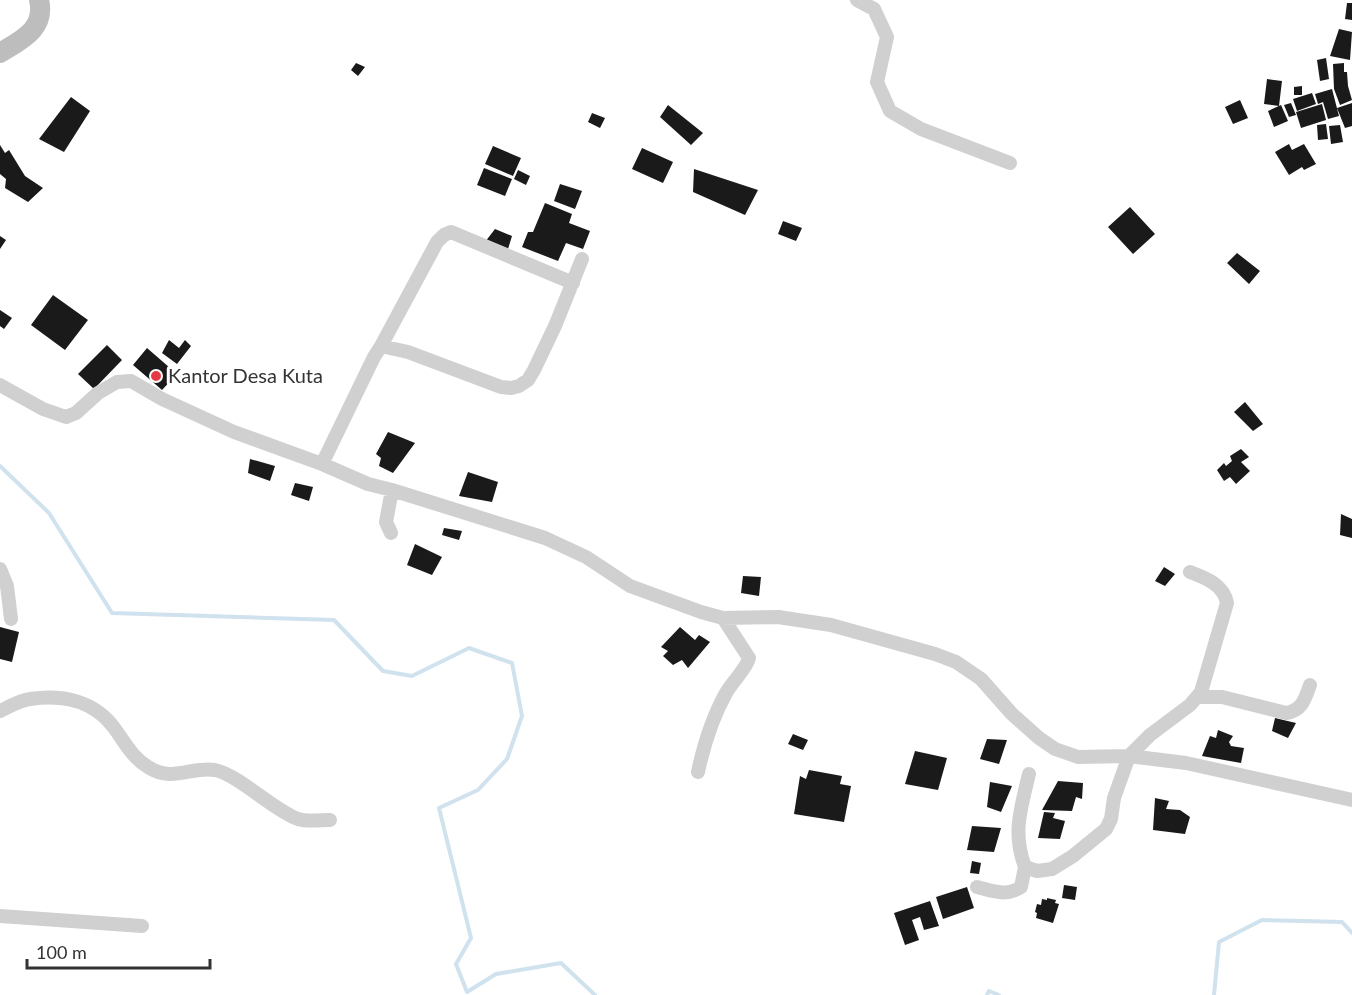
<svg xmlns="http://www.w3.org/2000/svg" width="1352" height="995" viewBox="0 0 1352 995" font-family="Lato,sans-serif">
<rect width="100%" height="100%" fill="#fff"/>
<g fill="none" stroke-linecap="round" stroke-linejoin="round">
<path stroke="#cfe2ee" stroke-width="4" d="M0,466L49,513L112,613L334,620L383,671L412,676L469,648L512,663L522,716L507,759L478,790L439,808L471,938L456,964L467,992L496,974L561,963L595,995
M987,995L989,991L999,995
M1214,995L1219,942L1262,920L1342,922L1352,933"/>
</g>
<path fill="#1a1a1a" d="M1347,3H1352V20L1345,19Z
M1339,29L1352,32L1350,60L1330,56Z
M1326,58L1329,79L1320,81L1317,60Z
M356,63L365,67L358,76L351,70Z
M1344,63V72H1347L1348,86L1352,100L1340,105L1334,89L1333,64Z
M1267,79L1282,81L1279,106L1264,104Z
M1302,86V95H1294V87Z
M1332,89L1339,116L1328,119L1323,102L1318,104L1315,94Z
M1312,93L1316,104L1297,111L1293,99Z
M71,97L90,111L64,152L39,139Z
M1240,100L1248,118L1233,124L1225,107Z
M1291,103L1296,115L1289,117L1284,105Z
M1352,103V126L1345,128L1337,108Z
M1322,104L1326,120L1301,128L1296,112Z
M668,105L703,133L691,145L660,117Z
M1281,105L1288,121L1274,127L1268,111Z
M592,113L605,118L600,128L588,122Z
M1326,124L1328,139L1318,140L1317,125Z
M1340,125L1343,142L1331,144L1329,126Z
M1289,144L1292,150L1304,144L1316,164L1304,170L1302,167L1289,175L1275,152Z
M0,145L5,153L9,150L25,176L43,188L28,202L5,188L6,179L0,174Z
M493,146L521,158L513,176L485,164Z
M642,148L673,162L663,183L632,169Z
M484,168L512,179L505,196L477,185Z
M694,169L758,190L745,215L693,192Z
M518,170L530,176L526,185L514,179Z
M560,184L582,191L575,209L554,201Z
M545,203L572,214L569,223L590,231L583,249L566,243L558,261L522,247L528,232H533Z
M1130,207L1155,234L1133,254L1108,227Z
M783,221L802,228L796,241L778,234Z
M495,229L512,236L508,249L485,242Z
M0,236L6,240L0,249Z
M1237,253L1260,271L1249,284L1227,263Z
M53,295L88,320L65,350L31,325Z
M0,310L12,318L4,329L0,326Z
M169,340L179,348L185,340L191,346L177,364L162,353Z
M107,345L122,360L94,389L78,374Z
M147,348L177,374L162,390L133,365Z
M1245,402L1263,424L1253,431L1234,412Z
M388,432L415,443L393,473L379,466L381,458L376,454Z
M1241,449L1249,457L1241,462L1250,471L1236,484L1230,477L1224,481L1217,470L1224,463L1226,466L1232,461L1230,456Z
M250,459L275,466L270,481L248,473Z
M468,472L498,482L492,502L459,496Z
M295,483L313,487L309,501L291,495Z
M1341,514L1352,519V538L1340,535Z
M444,528L462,531L459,540L442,535Z
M415,544L442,557L432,575L407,565Z
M1164,567L1175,574L1165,586L1155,581Z
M743,576L761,577L759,596L741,593Z
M0,627L19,632L12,662L0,659Z
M680,627L695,640L699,635L710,642L688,668L682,660L673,665L663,656L668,651L661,647Z
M1275,718L1296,723L1288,738L1272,731Z
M1218,730L1233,736L1229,742L1231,746L1244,748L1241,763L1202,756L1210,736L1216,738Z
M793,734L808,740L803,750L788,744Z
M987,739L1007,740L999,764L980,759Z
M915,751L947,758L938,790L905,784Z
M809,770L842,776L840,784L851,786L844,822L794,814L800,776L806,779Z
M1058,781L1083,783L1082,799L1076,797L1072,811L1042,810Z
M990,782L1012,786L1001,812L987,807Z
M1155,798L1169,801L1166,809L1180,810L1190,817L1185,834L1153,830Z
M1044,812L1055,813L1053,818L1065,821L1060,839L1038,838Z
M972,826L1001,828L994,852L967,850Z
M972,861L981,863L979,874L970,873Z
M1064,885L1077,887L1075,900L1062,898Z
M967,887L974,908L943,919L936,897Z
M1047,898L1056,900L1055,903L1059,904L1053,923L1036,918L1037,913L1035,912L1037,904L1041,905L1042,899L1047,900Z
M930,901L939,926L924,930L920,917L912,920L919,940L905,945L894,913Z"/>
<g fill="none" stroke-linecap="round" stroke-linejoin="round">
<path stroke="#d0d0d0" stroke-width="14" d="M857,0L874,9L887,37L877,82L890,111L921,129L1010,163
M381,346L437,242L444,235L451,232L573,283
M0,385L43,409L66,417L76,413L98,393L117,382L131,381L162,399L234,432L322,464L368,484L392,490L545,538L586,557L630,586L701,612L723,618L778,617L831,625L935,654L956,662L981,679L1012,714L1039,738L1055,749L1078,757L1129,756L1186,763L1352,800
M322,464L374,357L381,346L408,352L501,387L511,388L519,386L528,380L534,370L555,326L582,259
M391,533L386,522L392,490
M0,569L7,586L11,619
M1198,697H1222L1286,713C1302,711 1305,699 1310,685
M0,711C9,707 20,700 30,699C63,694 95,701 115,729C125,743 133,758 148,767C173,783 191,766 215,770C239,775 273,810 298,819C307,822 320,820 330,820
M698,772C704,744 712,718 726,693C732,682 747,668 749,658L723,618
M1029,774C1021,808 1012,833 1025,867L1037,871L1052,869L1073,856L1106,829L1111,819L1114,798L1129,756L1150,735L1190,705L1201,692L1227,603C1224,585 1206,578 1190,572
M977,887C993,891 1006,897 1021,887L1025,867
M0,916L142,926"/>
<path stroke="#bdbdbd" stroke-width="20" d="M0,53C21,40 46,29 39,0"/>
</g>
<circle fill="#e63946" stroke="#fff" stroke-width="2" cx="156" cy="376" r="6"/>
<g text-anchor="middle" stroke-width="6" stroke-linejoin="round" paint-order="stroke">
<g font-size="20" fill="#333" stroke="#fff" text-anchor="start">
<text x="168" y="383">Kantor Desa Kuta</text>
</g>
</g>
<path d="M27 959v9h183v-9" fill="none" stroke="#333333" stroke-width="3"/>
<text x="36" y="959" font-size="18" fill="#333333" stroke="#ffffff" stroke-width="4.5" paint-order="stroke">100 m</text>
</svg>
